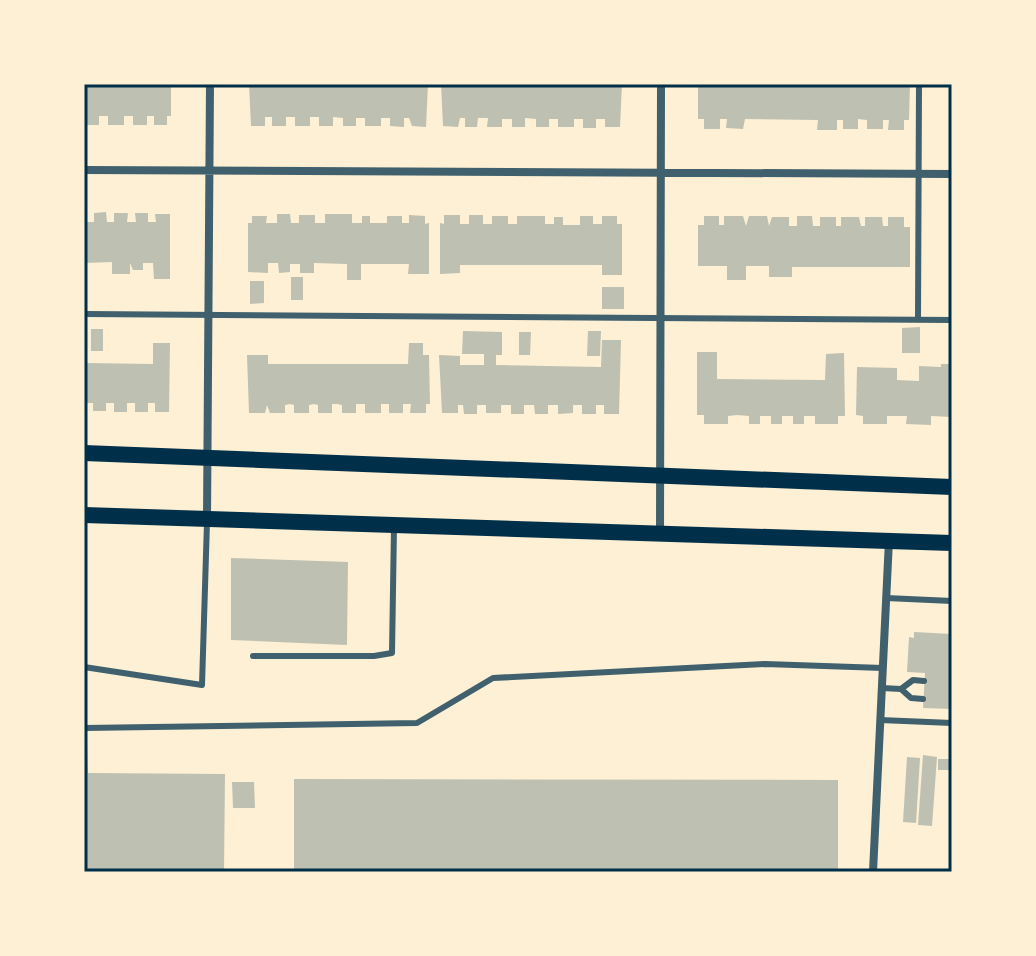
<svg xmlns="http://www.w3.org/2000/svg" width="1036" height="956" viewBox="0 0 1036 956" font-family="Signika,sans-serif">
<rect width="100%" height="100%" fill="#fdf0d5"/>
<path fill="#bec0b2" d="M84,84H171V116H167V125H154V116H147V125H133V116H124V125H108V116H99V125H85Z
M249,84H428L426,127L412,126L409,118H404V127L390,126V118H381V126H365V118H356V126H343V118L333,117V126H319V117H310V126H295V117H286V126H272V117H265V126H251Z
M441,84H622L620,127H605V119H596V128H583V119H574V127H558V119H549V127H536V119L525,118V127H512V119H502V127H487L488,118H478L477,127H465V118H460L458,127L443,126Z
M698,84H910L909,120H904V130H888L889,120H883V129H867V120L858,119V129H843V120H837V130H817L818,120L745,119L743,129L726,128L727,119H720V129H704V119H698Z
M106,212L107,222H114V213H128L127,222H136L135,213H148V222H156L155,214H170V279H154L153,263H143V270H133L130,263V274H112V262L84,263V222H94V213Z
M277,214H290L291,223H299V215H315V223H325V214H352V223H362V216H370V223H387V216H402V223H409V215L425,216V224L429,223V274H408L409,264H361V280H347V264L314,263V273H300V264H290V272L279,273L278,263H268V273L248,272V223H252V216H267L266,223H277Z
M444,215H460V224H469V215H483V224H492V216H508V224H517V216H545V224H554V217H563V225H580V216H593V224H602V216H617V224H622V275H602V265H460V273L440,274V223L444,224Z
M704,216H719V225H724V216H743L746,226L749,216H767L769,226L772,217H789V226H797V216H812L813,226H820V217H836V226H841V217H859L861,226H865V217H882L883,226H888V217H904V227H910V267H792V277H769V266H746V280H727V266H698V225H704Z
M291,277H303V300H291Z
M250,281H264V303L250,304Z
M602,287H624V309H602Z
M920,327V353H902V328Z
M91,329H103V351H91Z
M463,331L502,332V355H496V365L601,367L602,340H621L619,414H604V405H596V414H582V405H573V413L558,414V405H548V414H535L534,405H524V414H511V405H501V413H486V405H477V414H464L463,405H458V413H442L439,355L460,356V365H484V354H462Z
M588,331H601L600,356H587Z
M519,332H531L530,355H519Z
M153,343H170L169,412H155V403H148V412H135V403H127V412H114V403H106V411H93V403H84V363L153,364Z
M409,343H423V355H429L430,404H426V413H410L411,404H403V413H389V404H381V413H365V404H356V413H342V405L337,404H332V413H318V405L314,404L309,405V413H294V405L290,404L285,405V413H270L267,405L265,413H249L247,355H268V364H408Z
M697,352H717V379L825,380L826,354L844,353L845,416H838V424H815V416H804V424H793V416H782V424H771V416H760V424H749V416L737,415L728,416V424H704V415H697Z
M941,364H952V417L931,416V425L906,424L907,416H887V424H863V416L856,415L857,367L897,368V380L919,381V366L941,367Z
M231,558L348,562L347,645L231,640Z
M914,632L952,634V709L923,708L925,673L907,672L909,637L914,638Z
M84,743H87L88,773L225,774L224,872H84Z
M923,755L937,757L932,826L918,825Z
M907,757L920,758L916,823L903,822Z
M938,759H952V770H938Z
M294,779L838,780V872H294Z
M232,782H254L255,808H233Z"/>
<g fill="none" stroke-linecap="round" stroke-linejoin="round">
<path stroke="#3f606c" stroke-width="6" d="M84,314L952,320
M918,320L919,84
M886,598L952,601
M253,656H374L392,653L394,527
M84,667L202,685L207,522
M882,688L901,689L913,680L924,681
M901,689L911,698L923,699
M880,720L952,723
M84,728L417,723L493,678L765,664L883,668"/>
<path stroke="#3f606c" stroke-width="8" d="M84,170L952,174
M207,519L210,84
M660,534L661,84
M873,872L889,540"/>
<path stroke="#003049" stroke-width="16" d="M84,453L952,487
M84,515L952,543"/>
</g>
<rect width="1036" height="956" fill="none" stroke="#fdf0d5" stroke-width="172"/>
<rect x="86" y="86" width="864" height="784" fill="none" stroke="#003049" stroke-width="3"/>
</svg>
